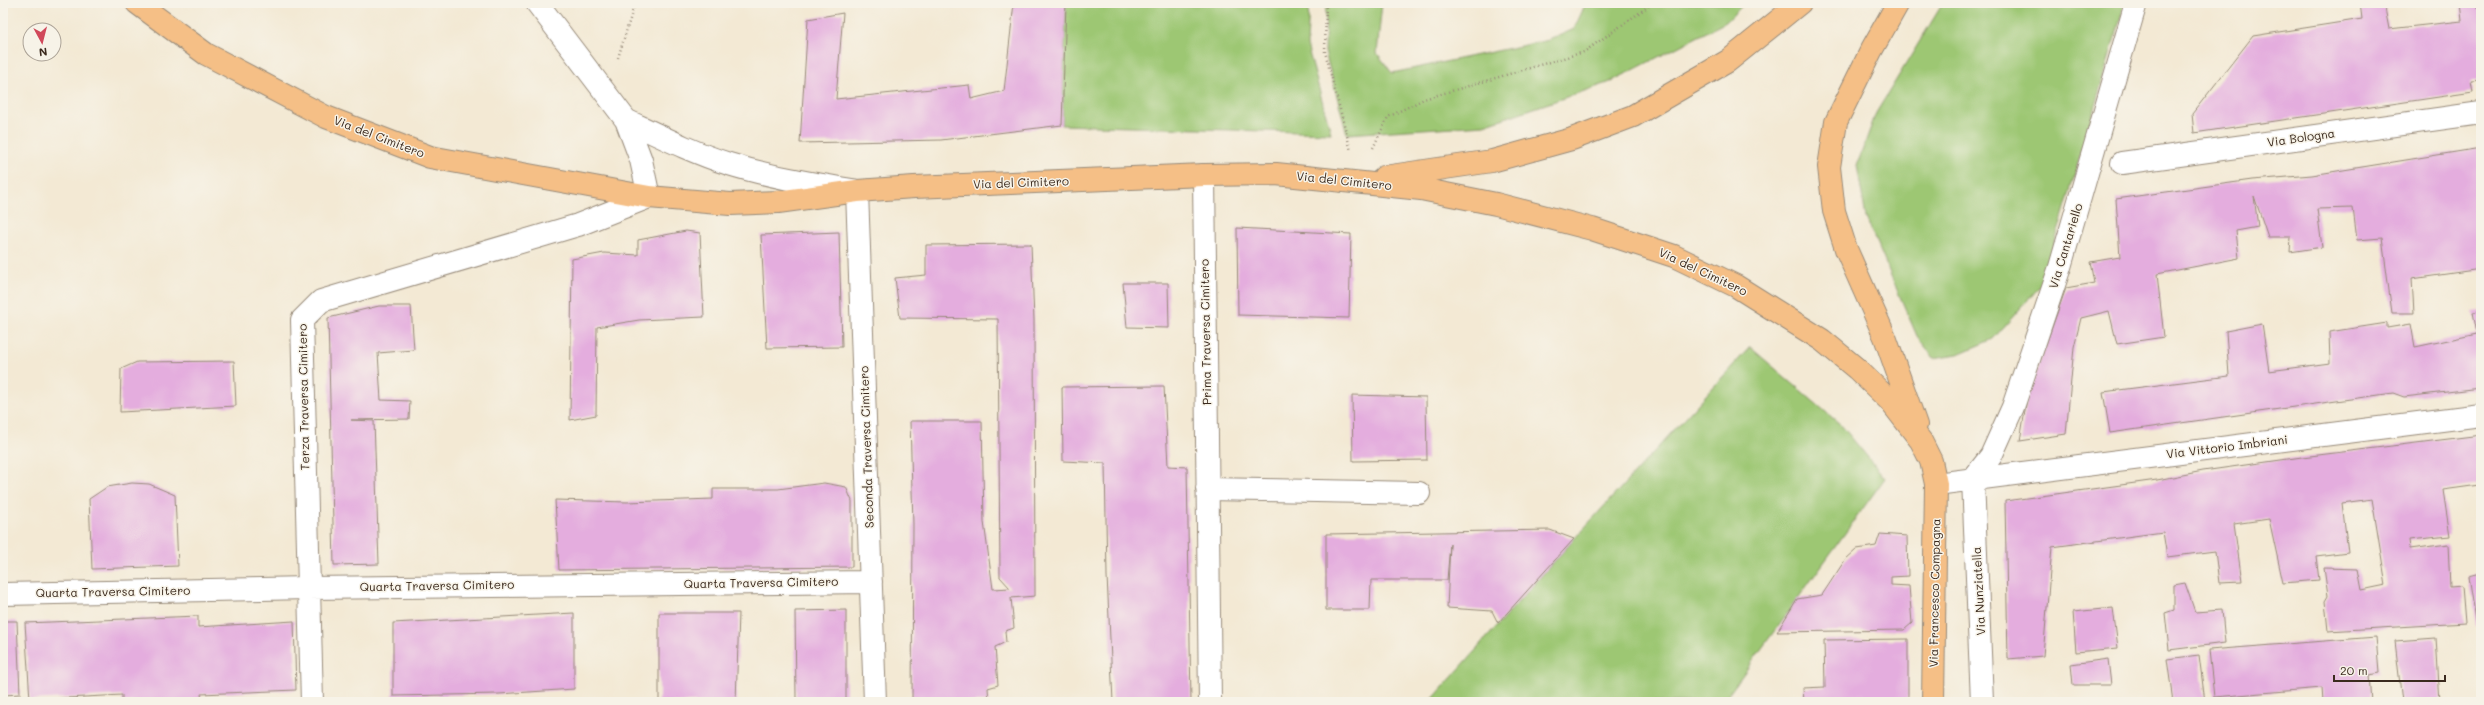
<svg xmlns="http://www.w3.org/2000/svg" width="2484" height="705" viewBox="0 0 2484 705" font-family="Mali,sans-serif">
<rect width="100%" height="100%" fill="#f7f3e8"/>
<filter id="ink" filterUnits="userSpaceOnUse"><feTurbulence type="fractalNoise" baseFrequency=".025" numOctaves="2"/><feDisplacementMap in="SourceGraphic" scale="8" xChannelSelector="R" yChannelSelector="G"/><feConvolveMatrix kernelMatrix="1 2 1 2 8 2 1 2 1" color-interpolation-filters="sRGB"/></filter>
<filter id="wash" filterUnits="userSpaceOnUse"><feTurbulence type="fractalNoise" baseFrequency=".012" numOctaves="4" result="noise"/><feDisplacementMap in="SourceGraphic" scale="16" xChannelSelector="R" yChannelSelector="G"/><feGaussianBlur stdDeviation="0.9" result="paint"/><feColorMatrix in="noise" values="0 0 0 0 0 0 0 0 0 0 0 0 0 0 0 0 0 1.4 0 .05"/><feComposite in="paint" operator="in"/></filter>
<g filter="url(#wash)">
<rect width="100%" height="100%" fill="#f3e9d4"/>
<path fill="#9dc773" stroke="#6c7848" d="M1066,3H1309L1307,45L1331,133L1062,125Z
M1326,3H1382L1377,53L1392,73L1549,40L1574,29L1586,3H1745L1726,22L1608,83L1484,125L1347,134L1325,52Z
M1943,3H2125L2043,283L1993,339L1958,354L1934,358L1917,336L1866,218L1857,165L1876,113Z
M1750,347L1841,425L1885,478L1723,702H1430L1574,539Z"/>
<g id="blocks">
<path fill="#e4adde" d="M1014,3H1066L1062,125L941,140L800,143L808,19L843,13L836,99L969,85L971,99L1004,91Z
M2360,3H2384L2389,29L2462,21L2460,3H2477L2478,8L2481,7V80L2471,81L2473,92L2194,133L2192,114L2253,36L2362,19Z
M2481,148V269L2412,279L2414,313H2392L2382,238L2357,240L2353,208L2317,209L2322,247L2290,252L2291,237H2268L2254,196L2258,227L2236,231L2239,258L2157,274L2164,337L2117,344L2109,311L2081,318L2074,347L2066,434L2020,441L2027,398L2066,288L2094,283L2090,262L2120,257L2116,199L2252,180L2312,175Z
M1237,228L1351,234L1349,318L1238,315Z
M686,231L700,233L704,317L639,320L597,327L596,415L570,420L572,259L604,253L638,255V240Z
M839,232L842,347L767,348L761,235Z
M1031,244L1034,320L1035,596L1011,598L1014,628L1005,631L1006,642L995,647L998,685L988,688L989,702H912L913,524L910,421H982L984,522L993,589L1010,588L1000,577L998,319L900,318L895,278L926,275V245Z
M1123,283H1168L1169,328L1127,327Z
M379,306H411L414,350L378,353L381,400L410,401L409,419L351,420L374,421L379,564L334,565L328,318Z
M2481,311V388L2404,397L2393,393L2110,433L2103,392L2229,376L2226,331L2262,324L2269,371L2330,363L2329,332L2387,323V328L2411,324L2415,347L2477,334L2473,312Z
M234,361L236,406L120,412L121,369L137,362Z
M1164,386L1168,466L1187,467L1191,702H1113L1107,576L1105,463L1063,461L1062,387Z
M1352,395L1426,397L1427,460L1353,461Z
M2481,435V491L2479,485L2443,490L2450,536L2409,540L2410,549L2448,544L2450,587L2462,586L2465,623L2328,631L2325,601L2328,596L2324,568L2358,569L2362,590L2386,585L2372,499L2342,503L2348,552L2316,556L2319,580L2283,583L2269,519L2234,524L2242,582L2219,583L2215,551L2167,557L2163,532L2052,547L2043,656L2008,659L2005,501L2157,480L2203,471L2302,457Z
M132,483L149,484L175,495L178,566L92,569L89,499L107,487Z
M824,483L846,487L852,501V567L559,570L555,500L627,502L713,499V489H778Z
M1550,530L1574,539L1498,623L1492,611L1447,608L1450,544L1447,580H1371L1370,610H1326V534Z
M1880,534L1907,536L1908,576L1891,577V585L1909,586L1912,623L1904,630L1777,632L1797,599L1822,595L1845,560L1857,549L1876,546Z
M2481,573V625L2477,626L2469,576Z
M2185,583L2195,612L2222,610L2225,643L2169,650L2165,613L2174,610V585Z
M2113,608L2118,648L2076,652L2073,612Z
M846,610V702H764L796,699L795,611Z
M574,613V689L499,694L393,696V623Z
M659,613H739L736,702H659Z
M198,616V627L294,621L296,690L201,694L202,700L175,702H122V695L30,700L25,623Z
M3,621H17L20,694L3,695Z
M2376,637L2379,673L2369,675L2371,702H2323L2322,688L2214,697L2209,650Z
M2436,638L2440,702H2402L2395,641Z
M1908,639V702H1804L1803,688L1825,687L1824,640Z
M2199,655L2205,702H2173L2167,659Z
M2108,659L2111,685H2073L2071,664Z"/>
</g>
</g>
<g filter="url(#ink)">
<use href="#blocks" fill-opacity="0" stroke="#978a79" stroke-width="1"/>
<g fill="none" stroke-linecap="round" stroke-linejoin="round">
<g stroke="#978a79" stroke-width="24">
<path id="minor" d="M626,120C660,136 694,153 729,164C771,177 815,184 857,191L875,702
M2122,163L2481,113
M1204,175L1210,702
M1973,479L1991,456L2013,407L2060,267L2136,3
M1973,479L1982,702
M1936,484L2481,415
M1207,489L1419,493
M3,594L308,588L871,582
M312,702L302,320L321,301L578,225L649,197L641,160L626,120L537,3"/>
</g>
<g stroke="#978a79" stroke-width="24">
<path id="major" d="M137,3L206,54L326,117L430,157L649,197L730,204L778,202L857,191L914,187L1204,175L1276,174L1421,189L1496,204L1592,229L1674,256L1736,286L1822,340L1857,369L1890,401L1921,441L1931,461L1936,484L1933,702
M1898,3L1872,49L1836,122L1829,167L1834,211L1846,249L1885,337L1916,425
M1384,177L1492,161L1572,139L1633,116L1728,61L1800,3"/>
</g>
<path stroke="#978a79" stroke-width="2.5" stroke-dasharray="1 3" stroke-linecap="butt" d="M1326,3L1325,52L1351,151
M618,58L635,3
M1373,148L1388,117L1424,99L1584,52L1653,3"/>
<use href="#minor" stroke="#fff" stroke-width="22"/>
<use href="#major" stroke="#f5bf86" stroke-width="22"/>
</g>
</g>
<g text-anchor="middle" stroke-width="3" stroke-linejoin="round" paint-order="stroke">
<g font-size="12" fill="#3b2a1e" stroke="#f7f3e8">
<text transform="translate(379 137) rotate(21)" y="4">Via del Cimitero</text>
<text transform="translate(2301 138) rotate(-8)" y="4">Via Bologna</text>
<text transform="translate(1344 181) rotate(6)" y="4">Via del Cimitero</text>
<text transform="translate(1021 183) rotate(-2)" y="4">Via del Cimitero</text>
<text transform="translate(2066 246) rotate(-73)" y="4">Via Cantariello</text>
<text transform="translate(1703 272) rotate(25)" y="4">Via del Cimitero</text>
<text transform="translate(1206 332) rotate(-91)" y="4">Prima Traversa Cimitero</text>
<text transform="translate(304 397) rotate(-91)" y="4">Terza Traversa Cimitero</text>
<text transform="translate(867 447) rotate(-92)" y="4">Seconda Traversa Cimitero</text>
<text transform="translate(2227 447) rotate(-7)" y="4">Via Vittorio Imbriani</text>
<text transform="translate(761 583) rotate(-1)" y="4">Quarta Traversa Cimitero</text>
<text transform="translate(437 586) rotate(-1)" y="4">Quarta Traversa Cimitero</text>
<text transform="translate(1979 591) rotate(-93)" y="4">Via Nunziatella</text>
<text transform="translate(113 592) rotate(-1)" y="4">Quarta Traversa Cimitero</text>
<text transform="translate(1935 593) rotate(-89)" y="4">Via Francesco Compagna</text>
</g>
</g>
<rect width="2484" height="705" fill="none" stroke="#f7f3e8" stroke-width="16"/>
<g transform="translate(42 42) rotate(173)"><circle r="19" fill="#f7f3e8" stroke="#aca397"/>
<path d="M0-3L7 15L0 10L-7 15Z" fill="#d1495b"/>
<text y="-6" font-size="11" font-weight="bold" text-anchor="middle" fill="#3b2a1e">N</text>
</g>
<path d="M2334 675v6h111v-6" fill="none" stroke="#3b2a1e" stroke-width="2"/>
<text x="2340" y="675" font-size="12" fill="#3b2a1e" stroke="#f7f3e8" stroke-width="3" paint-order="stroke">20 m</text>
</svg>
